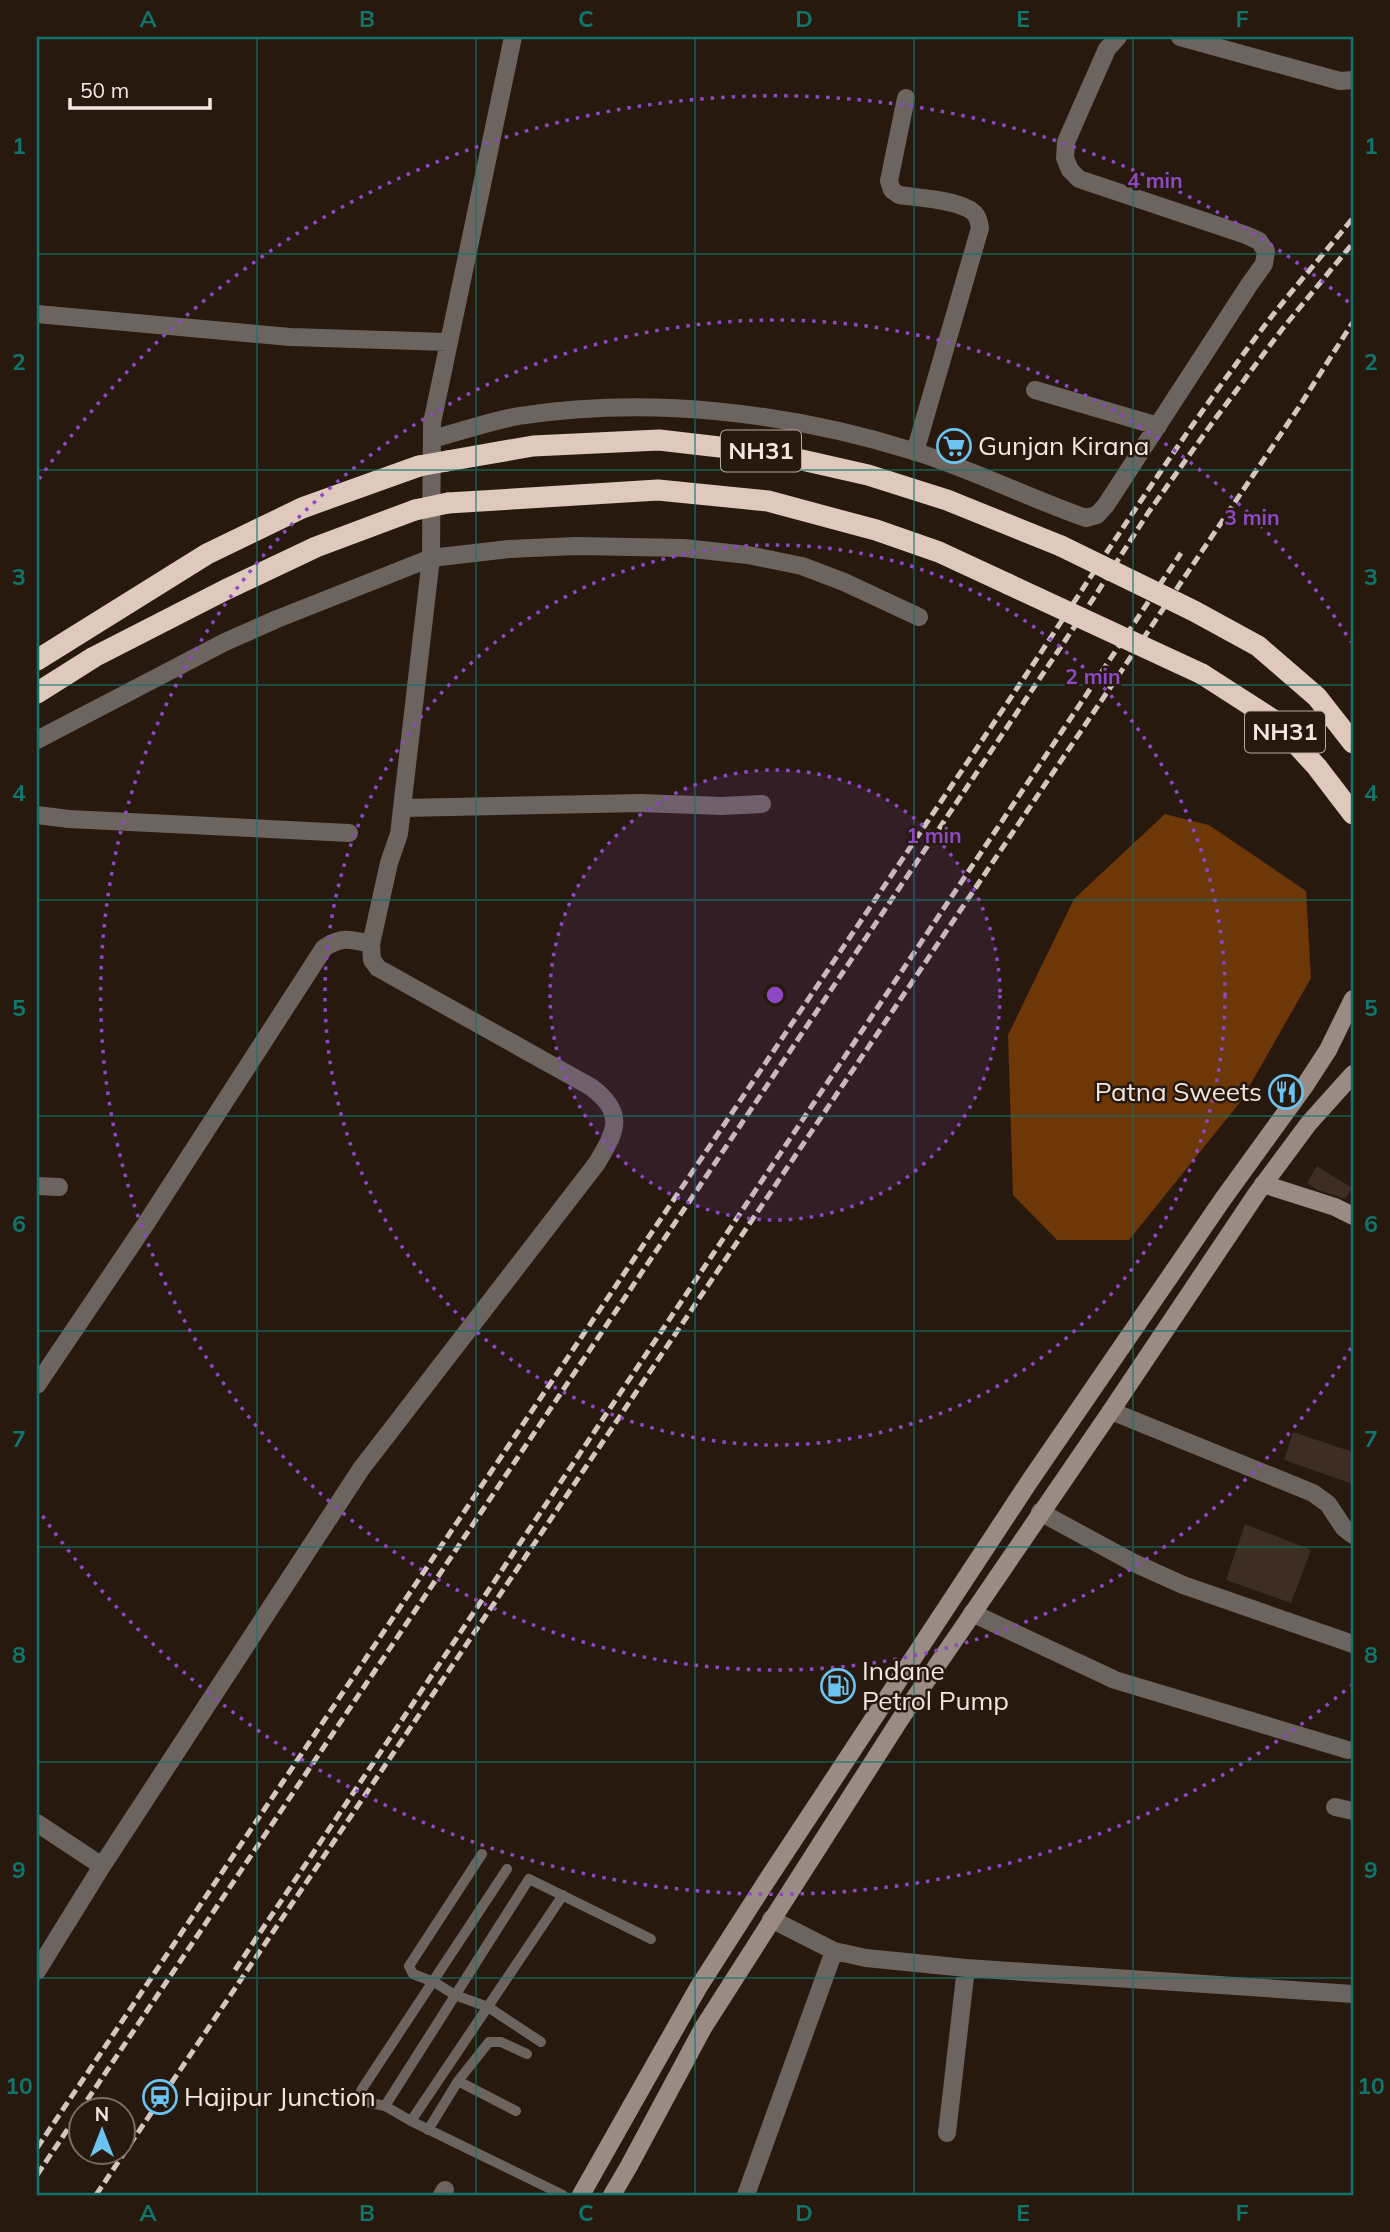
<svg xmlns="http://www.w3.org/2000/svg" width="1390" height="2232" viewBox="0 0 1390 2232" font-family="Mulish,sans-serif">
<rect width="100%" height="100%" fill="#28190f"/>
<path fill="#6e3708" d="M1165,814L1209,825L1306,891L1311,978L1241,1101L1129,1240H1057L1013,1195L1008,1035L1074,899Z"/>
<path fill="#3d2d23" d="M1317,1166L1352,1188L1345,1199L1318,1190L1307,1183Z
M1293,1432L1353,1452V1484L1284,1460Z
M1245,1524L1311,1550L1291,1603L1226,1580Z"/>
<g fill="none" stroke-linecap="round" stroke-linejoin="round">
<path stroke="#6c645f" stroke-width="10" d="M482,1854L409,1966L413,1974L434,1982L455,1995L488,2007L541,2042
M458,2081L516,2111
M385,2106L362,2101L359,2096L362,2089L507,1869
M411,2121L563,1895
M428,2130L458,2081L489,2042H501L527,2054
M563,2195L411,2121L385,2106L529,1879L651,1939"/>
<path stroke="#6c645f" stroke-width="18" d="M1180,37L1340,81L1353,80
M906,98L889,181L892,190L899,195C918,198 960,200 973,212C978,216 979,222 980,228L915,452
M37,314L290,337L448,342
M1035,390L1158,426
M432,439C460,432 490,421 519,416C650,396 787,412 913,451C972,469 1028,498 1086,518L1097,515L1106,505L1249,285L1264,264L1266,251L1259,241L1246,235L1079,179L1070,170L1065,158L1066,142L1107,49L1118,37
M37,740L225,642L277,619L431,558L509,549L576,546L684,548L748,555L802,566L844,582L919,617
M403,808L641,803L722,806L762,804
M37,815L69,819L349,833
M37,1186L59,1187
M37,1385L147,1222L324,948C342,936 350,939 371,944
M1111,1411L1313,1493L1328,1504L1344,1528L1353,1535
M1040,1512L1132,1562L1183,1585L1353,1644
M972,1613L1115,1680L1348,1750
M1335,1807L1353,1811
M37,1823L102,1866
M771,1919L834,1951L866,1958L966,1968L1353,1994
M37,1971L102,1866L361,1469L597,1163C616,1131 626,1113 591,1087L378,968L372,960L371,944L389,863L399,834L431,558L432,423L513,37
M947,2133L966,1968
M442,2195L445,2190
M746,2195L834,1951"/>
<path stroke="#9a8c84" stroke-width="18" d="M1263,1184L1335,1207L1353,1216
M581,2195L698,1988L762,1888L1029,1482L1223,1199L1304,1087L1328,1050L1353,999
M612,2195L629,2166L703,2028L901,1718L1111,1411L1257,1193L1309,1123L1353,1074"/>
<path stroke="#dec9bc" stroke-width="21" d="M447,461L533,446L659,440L771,453L868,475L947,500L1061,546
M448,503L658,490L768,501L876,530L939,552L1008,584
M37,660L207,554L302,508L419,466
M1202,674L1275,721L1317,767L1353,814
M37,693L94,657L225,590L316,547L415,510"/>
<path stroke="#d2c7bf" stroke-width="5" stroke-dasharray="10 5" stroke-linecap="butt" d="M235,1970L1181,553
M37,2148L1032,666C1110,548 1186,428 1272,316C1298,283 1326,251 1353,218
M37,2175L1095,596L1148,513L1215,419L1283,328L1353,243
M96,2195L1299,407L1353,322"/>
<path stroke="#dec9bc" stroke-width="21" d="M419,466L447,461
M415,510L448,503
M1061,546L1194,611L1258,646L1317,697L1353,743
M1008,584L1202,674"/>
</g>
<path fill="none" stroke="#0f766e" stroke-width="2" stroke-opacity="0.55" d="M257,37V2195M476,37V2195M695,37V2195M914,37V2195M1133,37V2195M37,254H1353M37,470H1353M37,685H1353M37,900H1353M37,1116H1353M37,1331H1353M37,1547H1353M37,1762H1353M37,1978H1353"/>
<circle cx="775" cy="995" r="225" fill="#8d48c4" fill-opacity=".12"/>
<g fill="none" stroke="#8d48c4" stroke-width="3.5" stroke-dasharray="3.5 7">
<circle cx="775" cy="995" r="225"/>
<circle cx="775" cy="995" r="450"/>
<path d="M1351 1348A675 675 0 1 1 1351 642"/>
<path d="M1353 1684A899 899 0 0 1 39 1511M39 479A899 899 0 0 1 1353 306"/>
</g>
<defs>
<g id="supermarket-ring" transform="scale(1.75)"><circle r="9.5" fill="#28190f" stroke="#6bc3f2" stroke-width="1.5"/><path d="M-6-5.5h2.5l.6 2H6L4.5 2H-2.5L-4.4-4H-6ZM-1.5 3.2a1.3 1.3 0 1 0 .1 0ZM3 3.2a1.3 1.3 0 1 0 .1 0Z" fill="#6bc3f2"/></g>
<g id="restaurant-ring" transform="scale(1.75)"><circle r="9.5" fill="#28190f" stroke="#6bc3f2" stroke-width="1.5"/><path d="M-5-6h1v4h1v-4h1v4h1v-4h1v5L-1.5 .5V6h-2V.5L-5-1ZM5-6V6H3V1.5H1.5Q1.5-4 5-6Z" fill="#6bc3f2"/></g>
<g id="fuel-ring" transform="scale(1.75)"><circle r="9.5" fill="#28190f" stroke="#6bc3f2" stroke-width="1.5"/><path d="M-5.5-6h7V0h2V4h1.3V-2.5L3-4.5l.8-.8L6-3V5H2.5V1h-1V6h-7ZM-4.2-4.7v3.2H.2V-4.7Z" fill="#6bc3f2"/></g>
<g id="station-ring" transform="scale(1.75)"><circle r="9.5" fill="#28190f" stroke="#6bc3f2" stroke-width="1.5"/><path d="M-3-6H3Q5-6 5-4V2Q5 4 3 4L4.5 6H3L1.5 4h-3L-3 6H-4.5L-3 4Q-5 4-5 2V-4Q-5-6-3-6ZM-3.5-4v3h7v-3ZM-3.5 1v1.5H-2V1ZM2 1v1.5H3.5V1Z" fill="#6bc3f2"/></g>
</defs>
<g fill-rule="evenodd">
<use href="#supermarket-ring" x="954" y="446"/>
<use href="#restaurant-ring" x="1286" y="1092"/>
<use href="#fuel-ring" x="838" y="1686"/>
<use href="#station-ring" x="160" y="2097"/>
</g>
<g text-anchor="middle" stroke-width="5" stroke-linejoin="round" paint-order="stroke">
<g fill="#28190f" stroke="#b6aaa2" stroke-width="2">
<rect x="721" y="430.5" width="80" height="41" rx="5"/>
<rect x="1245" y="711.5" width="80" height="41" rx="5"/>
</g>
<g font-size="24" font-weight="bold" fill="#f3e8e1">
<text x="761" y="459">NH31</text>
<text x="1285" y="740">NH31</text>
</g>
<g font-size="26" fill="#f3e8e1" stroke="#28190f" text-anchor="start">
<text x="978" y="455">Gunjan Kirana</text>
<text x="1262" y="1101" text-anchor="end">Patna Sweets</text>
<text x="862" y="1680">Indane<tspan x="862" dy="30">Petrol Pump</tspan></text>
<text x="184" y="2106">Hajipur Junction</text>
</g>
</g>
<circle cx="775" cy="995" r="10" fill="#8d48c4" stroke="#28190f" stroke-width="3.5"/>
<g font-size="21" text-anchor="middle" font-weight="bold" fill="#8d48c4" stroke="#28190f" stroke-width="5" stroke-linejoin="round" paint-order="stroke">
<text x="1155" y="188">4 min</text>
<text x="1252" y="525">3 min</text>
<text x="1093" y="684">2 min</text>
<text x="934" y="843">1 min</text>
</g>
<rect width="1390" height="2232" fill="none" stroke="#28190f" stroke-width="77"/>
<g transform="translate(102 2131)"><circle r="33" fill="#28190f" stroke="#796c63" stroke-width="2"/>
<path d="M0-5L12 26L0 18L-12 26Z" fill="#6bc3f2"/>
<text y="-10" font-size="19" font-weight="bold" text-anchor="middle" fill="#f3e8e1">N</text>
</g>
<path d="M70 98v10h140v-10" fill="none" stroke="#f3e8e1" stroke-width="3.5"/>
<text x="80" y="98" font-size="21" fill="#f3e8e1" stroke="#28190f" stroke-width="5" paint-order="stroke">50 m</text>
<rect x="38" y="38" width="1314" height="2156" fill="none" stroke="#0f766e" stroke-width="2.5"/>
<g font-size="23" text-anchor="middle" font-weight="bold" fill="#0f766e">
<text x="148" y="27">A</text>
<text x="367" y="27">B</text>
<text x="586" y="27">C</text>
<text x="804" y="27">D</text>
<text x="1023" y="27">E</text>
<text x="1242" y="27">F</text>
<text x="19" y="154">1</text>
<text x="1371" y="154">1</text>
<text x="19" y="370">2</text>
<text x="1371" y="370">2</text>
<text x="19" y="585">3</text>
<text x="1371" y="585">3</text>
<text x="19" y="801">4</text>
<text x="1371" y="801">4</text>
<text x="19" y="1016">5</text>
<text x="1371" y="1016">5</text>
<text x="19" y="1232">6</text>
<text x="1371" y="1232">6</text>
<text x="19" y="1447">7</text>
<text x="1371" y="1447">7</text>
<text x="19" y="1663">8</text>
<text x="1371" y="1663">8</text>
<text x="19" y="1878">9</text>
<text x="1371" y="1878">9</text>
<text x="19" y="2094">10</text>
<text x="1371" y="2094">10</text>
<text x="148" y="2221">A</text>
<text x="367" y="2221">B</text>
<text x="586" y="2221">C</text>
<text x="804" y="2221">D</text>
<text x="1023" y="2221">E</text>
<text x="1242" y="2221">F</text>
</g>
</svg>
